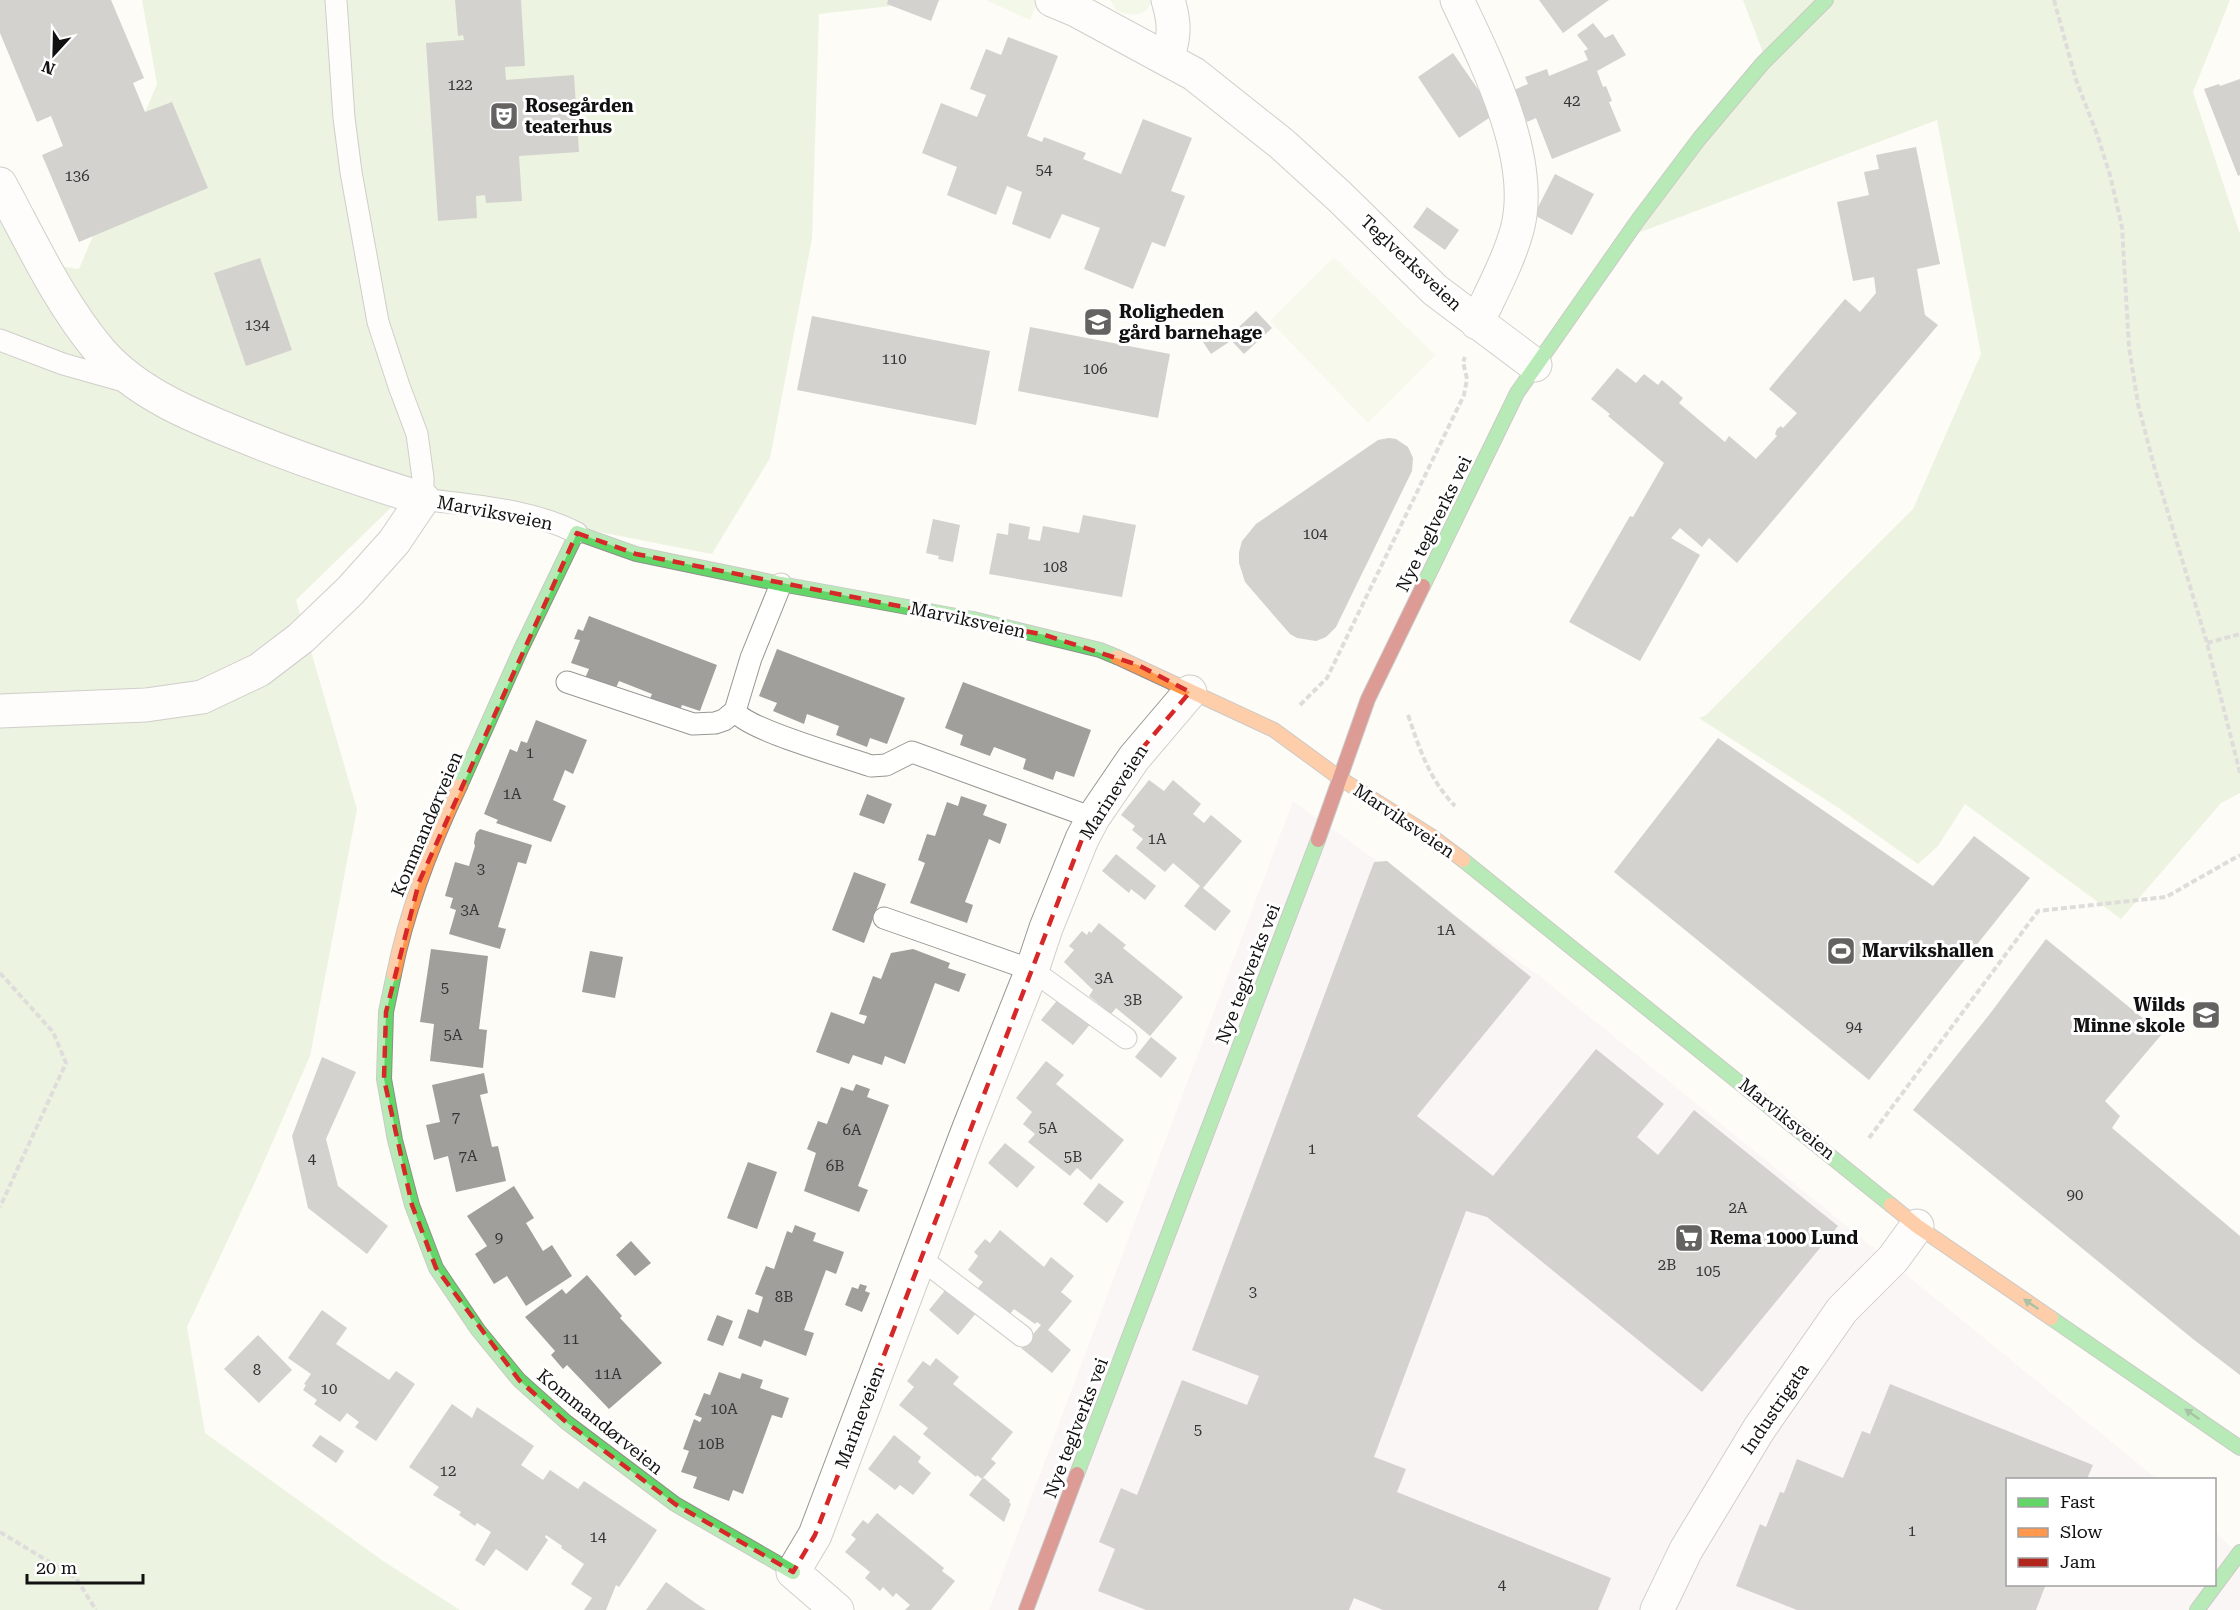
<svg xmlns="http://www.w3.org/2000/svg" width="2240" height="1610" viewBox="0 0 2240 1610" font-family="'Roboto Serif',serif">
<rect width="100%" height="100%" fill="#fdfcf7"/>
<path fill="#f5f0f3" d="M1293,801L1542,978L2157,1479L2008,1480V1584H2214L2215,1532L2240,1555V1610H989Z"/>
<path fill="#e7f3d7" d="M986,0H1038L1030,20Z
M1110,0H1152C1146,18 1132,16 1117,11Z"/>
<path fill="#d8eac5" d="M142,0H944L819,14L812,239L770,458L712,554L405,494L296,600L357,809L310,1056L255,1182L187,1327L205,1433L386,1563L460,1610H0V205L21,260L79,269L157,84Z
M1743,0H2230L2193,92L2240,234V793L2221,803L2121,919L1965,804L1938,846L1918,864L1840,809L1699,718L1706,715L1913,509L1981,354L1937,120L1622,239L1768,66Z"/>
<path fill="#f0f6e1" d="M1334,257L1435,355L1368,423L1270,321Z"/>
<path fill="#a19f9c" d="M0,0H111L144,78L133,83L145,112L172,102L208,188L79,242L42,155L63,146L51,116L37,122L0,33Z
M455,0H521L525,66L505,67L506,80L574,75L579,152L519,156L522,201L486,203L485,195L476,196L477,218L438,221L426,43L464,40L463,35L458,36Z
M888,0H939L931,21L887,4Z
M1539,0H1609L1563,33Z
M1593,23L1605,38L1613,34L1626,55L1597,71L1603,87L1606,86L1612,101L1609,102L1621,131L1552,159L1536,118L1527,122L1514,90L1528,84L1525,77L1547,69L1549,76L1588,60L1584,51L1588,49L1577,35Z
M1008,37L1058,56L1027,136L1042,142L1044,137L1086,153L1083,159L1121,174L1143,119L1192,138L1171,191L1185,196L1165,247L1152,242L1133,289L1084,269L1100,228L1062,214L1050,239L1012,224L1022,192L1007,186L996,215L947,195L957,167L922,153L941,103L977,117L986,95L970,89L986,49L1001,55Z
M1453,53L1495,114L1459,138L1418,77Z
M2240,79V175L2238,176L2204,89L2219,84L2220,86Z
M1916,147L1940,264L1917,269L1925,315L1938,325L1737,563L1709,538L1702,547L1680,528L1671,538L1700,555L1640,661L1569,622L1630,516L1633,517L1664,463L1608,416L1610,414L1591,399L1617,368L1636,383L1644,374L1658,385L1662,380L1683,398L1679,403L1725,442L1729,436L1756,459L1777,436L1775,434L1777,429L1781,426L1783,428L1797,413L1769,389L1845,299L1860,312L1876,293L1874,277L1853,281L1837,202L1869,195L1864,172L1879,169L1876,155Z
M1555,174L1594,194L1572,235L1534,215Z
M1427,207L1459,230L1445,250L1413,227Z
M260,258L292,350L246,366L214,273Z
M1256,311L1272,328L1244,354L1228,337Z
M812,316L990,351L976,425L797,390Z
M1218,324L1229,342L1211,354L1199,336Z
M1030,327L1170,354L1158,418L1018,391Z
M1389,438L1396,439L1408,447L1413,458L1412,471L1336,627L1326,637L1316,641L1297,638L1290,634L1245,582L1239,563V552L1242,541L1256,524L1378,440Z
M1083,515L1136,525L1122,597L989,574L997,533L1008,535L1009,523L1030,527L1028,539L1040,541L1043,526L1079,533Z
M933,519L960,525L953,562L938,559L939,556L926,553Z
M589,616L717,665L700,711L682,705L679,713L649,701L652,694L619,681L615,690L585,678L589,669L571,663L580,640L574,639L578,629L583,631Z
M777,649L905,698L887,744L870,738L867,747L836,735L839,726L807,714L804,724L773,711L777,703L759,696Z
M963,682L1091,730L1074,777L1056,771L1053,780L1023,769L1026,759L994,747L990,756L960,745L963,735L945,728Z
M536,720L587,740L573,774L565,770L553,800L566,806L551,842L496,823L498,820L484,814L510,749L517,752L521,741L527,743Z
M1718,738L1933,886L1974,836L2030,878L1869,1080L1614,872Z
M1149,780L1164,791L1173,780L1201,804L1193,814L1204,823L1211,815L1242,841L1203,888L1231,911L1215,931L1184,906L1200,886L1173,863L1165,872L1136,848L1143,839L1132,830L1135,826L1121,815Z
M867,794L892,804L884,824L859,815Z
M961,796L987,805L983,815L1007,824L1000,844L989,839L965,902L973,905L967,923L910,903L925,863L918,860L927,834L935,836L947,802L958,806Z
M480,829L532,845L526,864L518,862L498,927L506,929L500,949L449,934L456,910L450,908L453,898L445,896L455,862L469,866L475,846L474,843L476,833Z
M1116,854L1156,886L1145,900L1131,889L1129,893L1102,871Z
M1387,861L1531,977L1417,1116L1493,1176L1596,1049L1664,1104L1637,1137L1658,1155L1694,1110L1838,1226L1702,1392L1487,1217L1466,1211L1374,1457L1406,1469L1397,1492L1611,1578L1598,1610H1383L1354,1598L1349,1610H1146L1098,1591L1115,1549L1099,1542L1121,1488L1137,1495L1182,1380L1247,1405L1259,1376L1192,1350L1374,862Z
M854,872L886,884L864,943L832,930Z
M1099,923L1126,945L1123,948L1183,997L1150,1036L1116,1008L1111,1014L1089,996L1093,990L1064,962L1074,950L1069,946L1082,931L1087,935L1089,931L1091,933Z
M2046,939L2162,1034L2105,1101L2120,1116L2112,1128L2240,1236V1375L2193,1339L1913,1110L1989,1015Z
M431,949L488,956L479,1029L487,1030L483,1068L430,1061L434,1024L420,1022Z
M913,949L950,963L948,968L966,974L959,992L935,983L905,1064L885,1056L882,1065L853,1055L849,1064L816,1052L831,1012L864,1024L867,1016L859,1014L873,976L881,979L891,953Z
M590,951L623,957L615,998L582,992Z
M1060,997L1092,1022L1073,1045L1041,1020Z
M1151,1037L1177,1058L1161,1078L1135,1057Z
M322,1057L356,1072L326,1139L338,1186L388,1226L367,1254L308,1208L292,1136Z
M1046,1061L1064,1075L1056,1084L1124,1140L1091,1180L1077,1168L1070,1176L1028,1142L1035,1134L1023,1124L1032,1112L1016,1098Z
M484,1073L488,1093L480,1095L492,1147L498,1146L506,1181L456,1192L448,1156L434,1160L426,1125L440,1122L432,1085Z
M856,1084L870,1089L867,1097L889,1105L858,1186L868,1190L859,1212L804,1191L816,1153L807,1149L818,1121L827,1124L841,1087L853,1091Z
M1005,1143L1035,1167L1017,1188L988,1163Z
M748,1162L777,1172L757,1229L727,1218Z
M1099,1183L1124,1202L1107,1223L1083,1204Z
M514,1186L534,1218L526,1223L543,1251L552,1245L572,1276L526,1306L507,1276L494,1284L475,1254L487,1246L467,1216Z
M795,1225L816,1233L813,1241L844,1252L836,1274L826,1270L804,1330L814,1333L806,1356L764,1340L761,1347L738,1338L748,1309L758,1313L763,1297L755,1294L766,1266L774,1269L787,1231L792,1233Z
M1000,1230L1044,1267L1051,1257L1074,1276L1061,1292L1072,1301L1048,1330L1071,1350L1052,1373L1021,1348L1041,1325L1037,1322L1035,1324L1014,1309L1010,1314L978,1288L983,1282L968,1270L978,1256L974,1252L985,1239L990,1243Z
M631,1241L651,1263L635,1276L616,1255Z
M587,1275L622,1316L620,1318L662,1363L609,1409L567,1365L563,1369L551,1355L555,1351L525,1317L562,1289L566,1294Z
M860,1284L867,1286L865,1291L870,1293L862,1312L845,1305L852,1287L858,1289Z
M947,1288L977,1312L958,1335L929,1310Z
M322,1310L347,1328L336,1344L389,1380L396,1371L415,1384L376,1441L355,1427L359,1422L347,1413L340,1422L314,1404L317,1400L303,1390L306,1385L304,1384L311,1374L288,1358Z
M717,1315L733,1321L723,1346L707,1340Z
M258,1335L292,1370L259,1403L224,1369Z
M936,1358L959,1377L953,1384L1013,1432L991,1459L996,1463L982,1479L984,1478L1010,1500L1009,1502L1011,1504L1004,1522L969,1495L982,1479L977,1475L976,1477L923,1434L928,1428L899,1405L914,1387L907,1381L923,1361L930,1366Z
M719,1372L740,1379L742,1373L763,1380L760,1388L789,1398L782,1418L772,1415L743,1494L733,1490L729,1501L693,1488L697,1477L681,1472L689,1451L683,1449L694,1419L700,1422L702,1418L695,1415L704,1393L710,1395Z
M1890,1384L2093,1465L2087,1479H2007V1584H2046L2036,1610H1797L1736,1586L1760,1524L1766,1527L1780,1492L1784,1493L1797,1459L1843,1478L1862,1431L1870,1434Z
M452,1404L472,1418L477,1407L534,1446L521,1465L543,1480L550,1470L578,1489L584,1481L657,1530L619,1587L616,1585L606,1610H584L592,1598L571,1584L584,1564L561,1548L562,1546L546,1535L545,1537L548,1540L527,1571L496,1549L484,1566L475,1560L491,1532L477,1523L475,1526L459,1515L461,1512L433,1495L439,1487L409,1467Z
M320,1435L344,1451L336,1463L312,1446Z
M894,1435L921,1457L918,1462L931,1473L913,1495L900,1485L895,1490L868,1469Z
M877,1513L944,1568L942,1571L955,1581L931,1610H905L910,1605L896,1593L893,1597L883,1587L880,1591L865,1578L870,1572L845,1552L856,1539L851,1535L863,1520L868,1524Z
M666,1582L694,1602L706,1610H646Z"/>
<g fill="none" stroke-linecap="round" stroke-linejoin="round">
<g stroke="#979795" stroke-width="23">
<path id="lane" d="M336,0L344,118L351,172L378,322L399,386L417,434L423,478V499C474,506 531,509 577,533
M0,340L63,364L127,382
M781,584L751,658L735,711C747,730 846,757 871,766L886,765L912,752L1093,818
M567,682L693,724L715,723L724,720L735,711
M884,918L1032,970L1126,1038
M920,1258L1022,1336"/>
</g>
<g stroke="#979795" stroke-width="35">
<path id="street" d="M1052,0L1076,10L1194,74L1282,144L1339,196L1435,290L1535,365
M1457,0C1487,63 1536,160 1517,230C1508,262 1491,293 1477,323
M1167,59C1175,36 1175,23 1168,0
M0,184C31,241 58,301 100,351C136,393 193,416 243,436C302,460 362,480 423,499L394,542L350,591L301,638L259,670L202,697L146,705L0,711
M837,1610L793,1572L815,1535L969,1128L1032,970L1046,928L1082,839L1093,818L1134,758L1190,692
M1657,1610L1686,1550L1759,1429L1842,1310L1893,1259L1917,1226"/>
</g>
<g stroke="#8e8d8b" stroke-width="16">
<path id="fast" d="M1423,586L1517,393L1638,220L1699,139L1762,64L1826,0
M460,786L521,649L577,533L636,554L781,584L973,619L1100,650L1117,657
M1463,860L1891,1205
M394,974L386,1012L384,1079L395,1140L412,1205L436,1268L478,1330L519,1380L566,1422L675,1504L793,1572
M2051,1318L2240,1448
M1077,1474L1318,840
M2197,1610L2240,1552"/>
</g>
<g stroke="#8e8d8b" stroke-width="16">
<path id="slow" d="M1117,657L1274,730L1341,779L1431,836L1463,860
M394,974C407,909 431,847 460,786
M1891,1205L1917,1226L2051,1318"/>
</g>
<g stroke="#8e8d8b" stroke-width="16">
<path id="jam" d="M1318,840L1368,699L1423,586
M1026,1610L1077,1474"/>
</g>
<path stroke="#b9b9b8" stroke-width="4" stroke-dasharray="6 3" stroke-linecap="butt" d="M2054,0L2076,80L2097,134L2110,175L2122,227L2129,347L2138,404L2154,466L2207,643L2240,773
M2207,643L2240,634
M1300,705L1327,678L1464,395L1467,379L1463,362L1465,357
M1408,715C1420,750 1429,779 1455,806
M0,973L53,1032L66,1063L0,1207
M1869,1138L2038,911L2166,897L2240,855
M0,1532L76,1578L96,1610"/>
<use href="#lane" stroke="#fffffe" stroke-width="21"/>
<use href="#street" stroke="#fffffe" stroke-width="33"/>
<use href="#fast" stroke="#63d668" stroke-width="14"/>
<use href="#slow" stroke="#ff974d" stroke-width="14"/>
<use href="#jam" stroke="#b3261e" stroke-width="14"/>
</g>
<defs><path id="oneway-solid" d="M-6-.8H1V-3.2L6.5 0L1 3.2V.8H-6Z" transform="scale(1.5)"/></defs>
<g fill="#3e7d41">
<use href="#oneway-solid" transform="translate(2031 1304) rotate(-146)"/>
<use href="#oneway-solid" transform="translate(2192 1414) rotate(-145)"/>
</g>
<path d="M0 0H2240V1610H0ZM577,533L636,554L1045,635L1138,665L1190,692L1134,758L1082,839L815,1535L793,1572L675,1504L566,1422L519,1380L436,1268L412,1205L384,1079L386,1012L419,882Z" fill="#fdfcf7" fill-opacity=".55" fill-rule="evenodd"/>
<path fill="none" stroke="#d62828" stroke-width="4.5" stroke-dasharray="12 8" stroke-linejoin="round" d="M577,533L636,554L1045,635L1138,665L1190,692L1134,758L1082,839L815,1535L793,1572L675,1504L566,1422L519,1380L436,1268L412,1205L384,1079L386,1012L419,882Z"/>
<defs>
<g id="theatre-square" transform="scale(1.5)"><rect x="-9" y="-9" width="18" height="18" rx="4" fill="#646362" stroke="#fff"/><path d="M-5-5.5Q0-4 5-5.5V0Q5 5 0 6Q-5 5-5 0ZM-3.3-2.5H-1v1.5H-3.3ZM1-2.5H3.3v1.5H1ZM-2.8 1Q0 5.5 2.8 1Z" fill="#fff"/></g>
<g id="school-square" transform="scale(1.5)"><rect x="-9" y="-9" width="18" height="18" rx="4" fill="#646362" stroke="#fff"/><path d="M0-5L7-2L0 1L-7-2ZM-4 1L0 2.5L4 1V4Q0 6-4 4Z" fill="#fff"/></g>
<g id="stadium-square" transform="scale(1.5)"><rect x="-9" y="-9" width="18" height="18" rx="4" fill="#646362" stroke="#fff"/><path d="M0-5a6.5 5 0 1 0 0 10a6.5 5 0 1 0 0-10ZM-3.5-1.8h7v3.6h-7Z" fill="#fff"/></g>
<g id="supermarket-square" transform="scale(1.5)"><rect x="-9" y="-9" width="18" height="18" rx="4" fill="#646362" stroke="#fff"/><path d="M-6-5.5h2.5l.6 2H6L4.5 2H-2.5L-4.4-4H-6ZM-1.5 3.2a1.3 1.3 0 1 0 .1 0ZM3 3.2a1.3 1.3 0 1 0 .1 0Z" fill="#fff"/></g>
</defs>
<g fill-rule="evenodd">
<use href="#theatre-square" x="504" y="116"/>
<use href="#school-square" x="1098" y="322"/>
<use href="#stadium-square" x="1841" y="951"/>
<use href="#school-square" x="2206" y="1015"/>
<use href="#supermarket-square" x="1689" y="1238"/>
</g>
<g text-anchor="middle" stroke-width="6" stroke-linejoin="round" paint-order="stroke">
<g font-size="15" fill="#353434">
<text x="460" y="90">122</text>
<text x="1572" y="106">42</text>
<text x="1044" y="175">54</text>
<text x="77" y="181">136</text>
<text x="257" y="330">134</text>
<text x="894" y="364">110</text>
<text x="1095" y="374">106</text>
<text x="1315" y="539">104</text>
<text x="1055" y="572">108</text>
<text x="530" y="758">1</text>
<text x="512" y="799">1A</text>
<text x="1157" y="844">1A</text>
<text x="481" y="874">3</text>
<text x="470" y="915">3A</text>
<text x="1446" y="935">1A</text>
<text x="1104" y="983">3A</text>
<text x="445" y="993">5</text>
<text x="1133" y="1005">3B</text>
<text x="1854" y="1032">94</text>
<text x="453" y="1040">5A</text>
<text x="456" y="1122">7</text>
<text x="1048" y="1133">5A</text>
<text x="852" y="1135">6A</text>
<text x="1312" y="1154">1</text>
<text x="468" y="1161">7A</text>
<text x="1073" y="1162">5B</text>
<text x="312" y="1164">4</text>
<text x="835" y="1171">6B</text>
<text x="2075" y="1200">90</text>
<text x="1738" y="1213">2A</text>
<text x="499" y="1243">9</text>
<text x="1667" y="1270">2B</text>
<text x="1708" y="1276">105</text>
<text x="1253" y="1297">3</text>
<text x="784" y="1302">8B</text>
<text x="571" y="1344">11</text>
<text x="257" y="1375">8</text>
<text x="608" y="1379">11A</text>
<text x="329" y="1394">10</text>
<text x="724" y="1414">10A</text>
<text x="1198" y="1435">5</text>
<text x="711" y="1449">10B</text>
<text x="448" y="1476">12</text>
<text x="1912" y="1536">1</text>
<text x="598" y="1542">14</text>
<text x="1502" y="1590">4</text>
</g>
<g font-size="18" font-weight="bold" fill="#111" stroke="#fff" text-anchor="start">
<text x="525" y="112">Rosegården<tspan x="525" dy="21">teaterhus</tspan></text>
<text x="1119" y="318">Roligheden<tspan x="1119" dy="21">gård barnehage</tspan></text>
<text x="1862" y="957">Marvikshallen</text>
<text x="2185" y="1011" text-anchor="end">Wilds<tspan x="2185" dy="21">Minne skole</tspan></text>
<text x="1710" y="1244">Rema 1000 Lund</text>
</g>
<g font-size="18" fill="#111" stroke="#fff">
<text transform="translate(1411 263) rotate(43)" y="6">Teglverksveien</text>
<text transform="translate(495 513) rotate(11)" y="6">Marviksveien</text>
<text transform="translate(1434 524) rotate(-64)" y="6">Nye teglverks vei</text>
<text transform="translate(968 620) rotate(12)" y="6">Marviksveien</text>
<text transform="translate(1114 792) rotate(-57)" y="6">Marineveien</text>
<text transform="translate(1404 821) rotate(34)" y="6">Marviksveien</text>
<text transform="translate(427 824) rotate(-67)" y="6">Kommandørveien</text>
<text transform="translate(1248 974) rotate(-69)" y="6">Nye teglverks vei</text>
<text transform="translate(1787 1119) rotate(39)" y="6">Marviksveien</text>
<text transform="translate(1775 1409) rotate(-56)" y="6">Industrigata</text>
<text transform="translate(860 1417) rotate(-69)" y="6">Marineveien</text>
<text transform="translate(600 1422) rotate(39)" y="6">Kommandørveien</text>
<text transform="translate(1076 1428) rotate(-69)" y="6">Nye teglverks vei</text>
</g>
</g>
<rect x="2006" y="1478" width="210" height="108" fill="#ffffff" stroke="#a0a0a0" stroke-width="1.5"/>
<rect x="2018" y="1498" width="30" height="9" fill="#63d668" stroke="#a0a0a0" stroke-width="1.5"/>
<text x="2060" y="1508" font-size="18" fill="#111111">Fast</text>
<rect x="2018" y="1528" width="30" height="9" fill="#ff974d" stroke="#a0a0a0" stroke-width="1.5"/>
<text x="2060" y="1538" font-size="18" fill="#111111">Slow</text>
<rect x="2018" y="1558" width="30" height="9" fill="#b3261e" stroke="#a0a0a0" stroke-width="1.5"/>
<text x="2060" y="1568" font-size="18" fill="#111111">Jam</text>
<g transform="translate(54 54) rotate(202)" stroke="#ffffff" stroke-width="4.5" paint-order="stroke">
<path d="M0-4.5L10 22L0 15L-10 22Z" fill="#111111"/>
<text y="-9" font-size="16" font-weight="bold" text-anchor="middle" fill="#111111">N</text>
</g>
<path d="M27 1574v9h116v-9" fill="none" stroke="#111111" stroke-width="3"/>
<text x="36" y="1574" font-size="18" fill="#111111" stroke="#ffffff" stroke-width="4.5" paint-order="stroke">20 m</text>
</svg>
